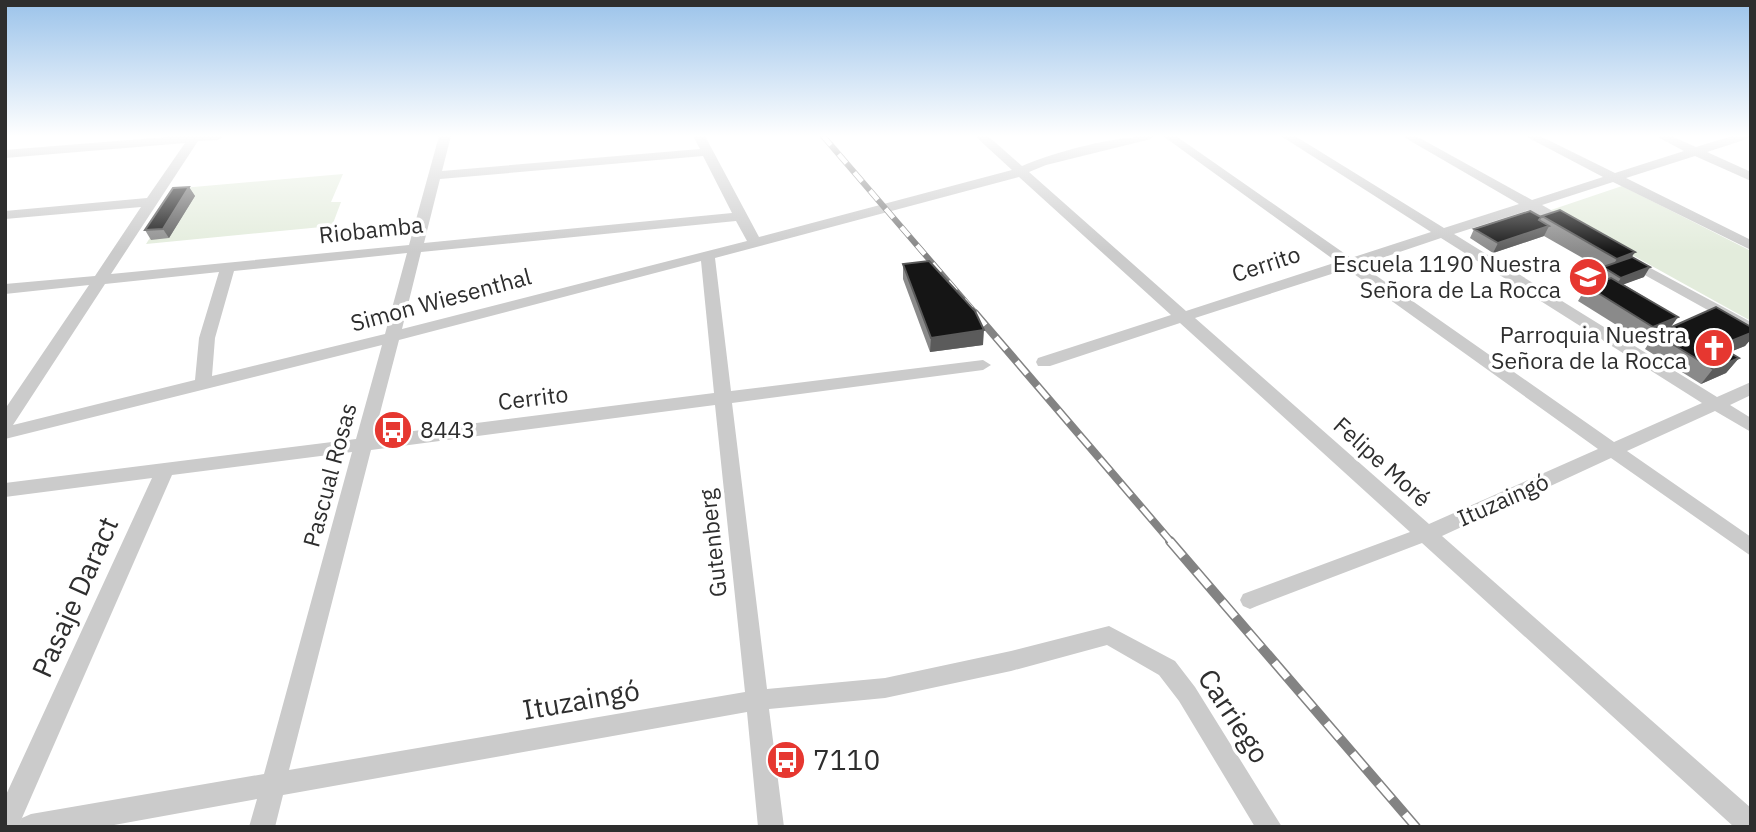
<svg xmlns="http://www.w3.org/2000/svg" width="1756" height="832" viewBox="0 0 1756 832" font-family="'IBM Plex Sans',sans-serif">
<rect width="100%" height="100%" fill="#fff"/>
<path fill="#e3ecdc" d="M343,174L331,202H341L332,226L146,244L182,188Z
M1622,186L1751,251V321L1551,210Z"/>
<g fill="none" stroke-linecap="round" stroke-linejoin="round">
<path fill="#cbcbcb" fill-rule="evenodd" d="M179,136H224L218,140L198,141L111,274L409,245L439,136H451L442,171L700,149L693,136H705L759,237L1012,170L975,136H988L1022,166C1056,151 1117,136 1153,136L1151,139L1046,165L1029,172L1186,311L1337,262L1163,136H1176L1351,258L1431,232L1281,136H1295L1444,228L1519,204L1402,136H1416L1532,200L1603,177L1525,136H1540L1615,173L1684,151L1656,136H1671L1696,147L1732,136H1749L1747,139L1707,152L1751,172V181L1695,156L1626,178L1751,240V250L1613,182L1542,205L1572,222V228H1562L1529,210L1454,234L1717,397L1751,382V395L1730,405L1751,418V432L1715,411L1627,451L1751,537V556L1611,458L1442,536L1751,808V827H1734L1422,543L1257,606L1250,609L1243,606L1240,600L1243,594L1410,532L1180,323L1050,366H1038L1036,362L1038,358L1171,315L1019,177L715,258L731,391L983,360L991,365L983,370L732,403L767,689L885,678L1011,651L1109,626L1175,661L1195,687L1282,827H1255L1179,701L1159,675L1107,645L1011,671L885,698L769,709L784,827H758L747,712L283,795L275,827H249L257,799L103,827H18L22,818L31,814L264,774L352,452L172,475L18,827H5V797L152,478L5,497V483L356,439L382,345L5,439V409L89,285L5,294V284L95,276L141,207L5,219V211L147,198L185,143L5,158V150ZM703,156L732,213L424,243L440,179ZM736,221L747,241L402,329L421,252ZM1441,238L1702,403L1614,442L1361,265ZM407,253L385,334L212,376L215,338L234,271ZM701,261L714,393L374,436L399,340ZM1347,269L1598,449L1429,524L1195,318ZM219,272L199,338L195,380L13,425L105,284ZM715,405L745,692L289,770L371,450Z
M1628,256L1751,322V334L1623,263L1621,260L1623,257Z"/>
<g stroke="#838383" stroke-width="6">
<path id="rail-far2" d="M823,136L977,315"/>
</g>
<g stroke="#838383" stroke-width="8">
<path id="rail-far1" d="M975,313L1172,543"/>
</g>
<g stroke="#838383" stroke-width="10">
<path id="rail" d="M1170,541L1416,827"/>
</g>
<use href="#rail-far2" stroke="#fff" stroke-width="4.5" stroke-dasharray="12" stroke-linecap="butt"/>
<use href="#rail-far1" stroke="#fff" stroke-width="5" stroke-dasharray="16" stroke-linecap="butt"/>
<use href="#rail" stroke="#fff" stroke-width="7" stroke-dasharray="20" stroke-linecap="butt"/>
</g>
<path fill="#8a8a8a" d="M189,187L195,196L169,238L151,240L145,230Z
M1542,216L1632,257L1644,277L1623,284L1678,317L1670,328L1751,327V339L1745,346L1729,352L1739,358L1726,373L1701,384L1645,349L1653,337L1642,341L1578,301L1587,286L1602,281L1597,277L1602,269L1544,236L1493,253L1470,238L1474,229L1541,217Z
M903,264L983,345L930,352L903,279Z"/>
<path fill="#5b5b5b" d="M189,187L195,196L169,238L163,229Z
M1549,226L1544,236L1493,253L1498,243Z
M1635,252L1626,266L1609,271L1617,259Z
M1650,267L1644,277L1614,288L1621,278Z
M1678,317L1667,332L1656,334L1653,337L1642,341L1653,327Z
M984,330L983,345L930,352L931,338Z
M1751,333V339L1745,346L1708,361L1719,346Z
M1739,358L1726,373L1701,384L1713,369Z"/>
<path fill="#151515" stroke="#5b5b5b" stroke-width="2" d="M189,187L163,229L145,230L173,188Z
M1560,210L1635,252L1617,259L1542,216Z
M1530,211L1541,217L1539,220L1549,226L1498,243L1474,229Z
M1632,257L1650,267L1621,278L1603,267Z
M929,261L975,311L984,330L931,338L903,264Z
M1611,278L1678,317L1653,327L1587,286Z
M1716,307L1751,327V333L1719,346L1739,358L1713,369L1656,334Z"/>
<linearGradient id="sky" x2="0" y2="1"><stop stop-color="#9bc3ea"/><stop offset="0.54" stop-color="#fff"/><stop offset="1" stop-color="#fff" stop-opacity="0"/></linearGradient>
<rect width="1756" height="252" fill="url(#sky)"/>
<defs>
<g id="school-disc" transform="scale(2.0125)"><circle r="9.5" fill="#e63730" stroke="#fff"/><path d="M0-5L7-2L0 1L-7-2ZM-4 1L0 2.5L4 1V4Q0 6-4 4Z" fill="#fff"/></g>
<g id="church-disc" transform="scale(2.0125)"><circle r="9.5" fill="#e63730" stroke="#fff"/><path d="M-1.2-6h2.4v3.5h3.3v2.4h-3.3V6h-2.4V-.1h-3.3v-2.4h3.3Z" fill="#fff"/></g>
<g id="bus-disc" transform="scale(2.0125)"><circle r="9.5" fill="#e63730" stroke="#fff"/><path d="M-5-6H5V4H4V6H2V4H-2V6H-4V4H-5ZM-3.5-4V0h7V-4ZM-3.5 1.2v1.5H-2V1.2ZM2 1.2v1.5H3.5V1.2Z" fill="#fff"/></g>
</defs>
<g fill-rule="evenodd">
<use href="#school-disc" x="1588" y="277"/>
<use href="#church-disc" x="1714" y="348"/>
<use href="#bus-disc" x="393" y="430"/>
<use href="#bus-disc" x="786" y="760"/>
</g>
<g text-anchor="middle" stroke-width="7" stroke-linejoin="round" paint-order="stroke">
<g font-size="23" fill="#2e2e2e" stroke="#fff">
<text transform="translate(371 230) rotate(-6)" y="8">Riobamba</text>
<text transform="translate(1266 264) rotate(-18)" y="8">Cerrito</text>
<text transform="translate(441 300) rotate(-15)" y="8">Simon Wiesenthal</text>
<text transform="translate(533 398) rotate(-7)" y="8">Cerrito</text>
<text transform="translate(1382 462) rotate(42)" y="8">Felipe Moré</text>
<text transform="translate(330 475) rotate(-75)" y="8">Pascual Rosas</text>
<text transform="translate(1503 500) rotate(-24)" y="8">Ituzaingó</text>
<text transform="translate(713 543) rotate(-96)" y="8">Gutenberg</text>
</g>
<g font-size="23" fill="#2e2e2e" stroke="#fff" text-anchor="end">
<text x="1561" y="272">Escuela 1190 Nuestra<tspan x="1561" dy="26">Señora de La Rocca</tspan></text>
<text x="1687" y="343">Parroquia Nuestra<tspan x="1687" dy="26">Señora de la Rocca</tspan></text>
<text x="420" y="438" text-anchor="start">8443</text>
</g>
<g font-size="28" fill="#2e2e2e" stroke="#fff">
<text transform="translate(75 597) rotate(-66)" y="10">Pasaje Daract</text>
<text transform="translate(581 700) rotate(-10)" y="10">Ituzaingó</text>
<text transform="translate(1234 716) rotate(57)" y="10">Carriego</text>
</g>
<g font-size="28" fill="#2e2e2e" stroke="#fff" text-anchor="start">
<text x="813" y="770">7110</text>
</g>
</g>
<rect width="1756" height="832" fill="none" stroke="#2e2e2e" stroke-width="14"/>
</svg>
